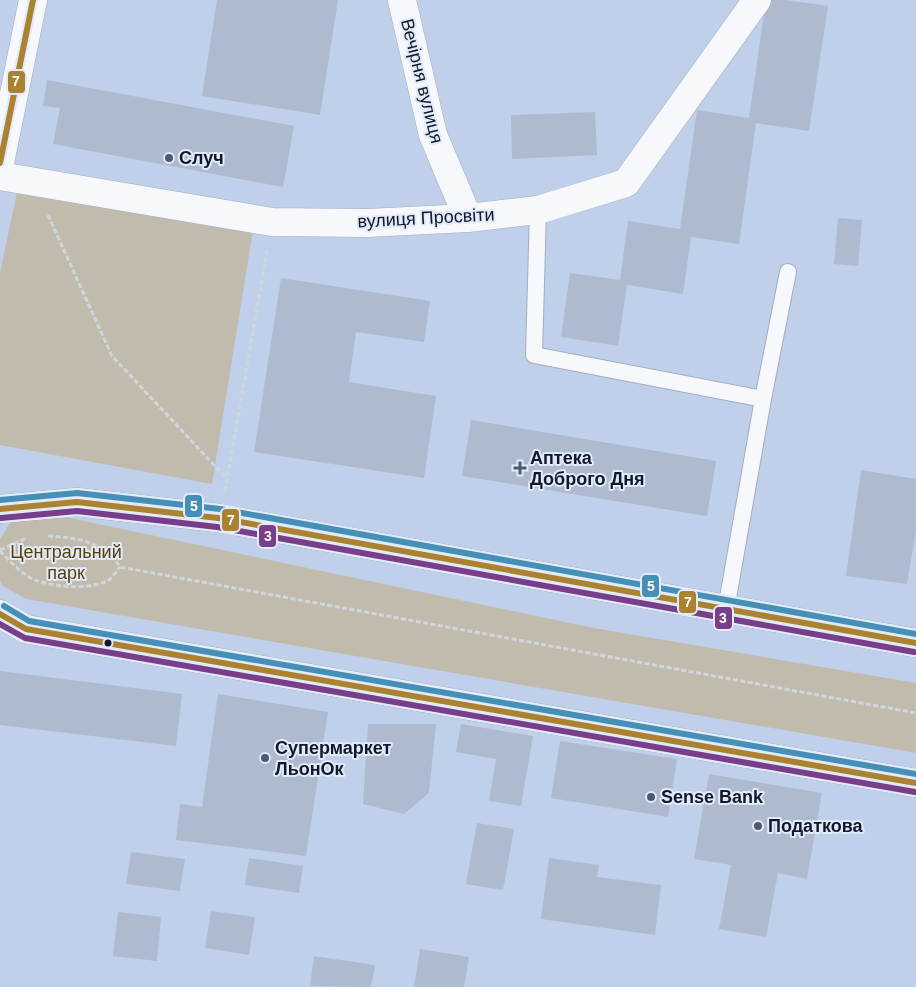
<svg xmlns="http://www.w3.org/2000/svg" width="916" height="987" viewBox="0 0 916 987" font-family="Arial,sans-serif">
<rect width="100%" height="100%" fill="#c0d0ea"/>
<path fill="#c1bbae" d="M17,192L253,230L212,484L0,445V273Z
M41,512L594,628L916,683V753L26,599L3,586L0,580V539L10,523L25,515Z"/>
<path fill="#aebacf" d="M217,0H338L320,115L202,96Z
M766,0H786L828,6L809,131L756,123L739,244L691,237L683,294L627,285L618,346L561,337L570,273L620,280L628,221L680,229L697,110L749,118Z
M47,80L294,126L283,187L53,144L60,108L43,106Z
M595,112L597,155L512,159L511,115Z
M838,218L862,220L858,266L834,264Z
M281,278L430,301L424,342L356,332L349,382L436,396L424,478L254,452Z
M471,420L716,461L707,516L462,476Z
M861,470L916,479V531L907,584L846,576Z
M0,671L182,694L176,746L0,725Z
M218,694L328,712L306,856L176,840L180,804L202,807Z
M368,724H436L429,793L404,814L363,804Z
M461,724L533,736L521,806L489,801L496,759L456,752Z
M560,741L677,759L668,817L551,798Z
M709,774L822,793L807,879L778,873L766,937L719,929L731,865L694,859Z
M477,823L514,829L503,890L466,884Z
M131,852L185,859L180,891L126,884Z
M249,858L303,866L299,893L245,885Z
M549,858L599,865L597,877L661,885L655,935L541,919Z
M211,911L255,917L249,955L205,948Z
M118,912L161,917L157,961L113,956Z
M420,949L469,957L464,987H414Z
M314,956L375,965L371,987L310,986Z"/>
<g fill="none" stroke-linecap="round" stroke-linejoin="round">
<g stroke="#a1adc1" stroke-width="18">
<path id="service" d="M538,210L534,355L763,399L726,609
M763,399L788,272"/>
</g>
<g stroke="#a1adc1" stroke-width="29">
<path id="minor" d="M402,0L433,135L468,218
M0,163L33,0
M0,176L272,222L367,223L468,218L538,210L626,183L757,0
M0,509L77,502L218,518L916,643
M0,614L26,629L916,783"/>
</g>
<path stroke="#d0d6de" stroke-width="3" stroke-dasharray="5 2.5" stroke-linecap="butt" d="M48,215L112,356L228,480
M225,491L267,251
M48,536C77,538 103,541 120,567L916,713
M0,550L27,538
M0,551C10,561 20,573 33,579C50,587 89,590 107,581C112,579 116,571 120,567"/>
<use href="#service" stroke="#f6f8fc" stroke-width="16"/>
<use href="#minor" stroke="#f6f8fc" stroke-width="28"/>
<g stroke="#e2ebfa" stroke-width="10">
<path id="bus-1" d="M0,163L33,0
M0,509L77,502L218,518L916,643
M0,614L26,629L916,783"/>
</g>
<g stroke="#e2ebfa" stroke-width="10">
<path id="bus-2" d="M1,518L77,511L217,527L914,652
M0,624L25,638L915,792"/>
</g>
<g stroke="#e2ebfa" stroke-width="10">
<path id="bus-3" d="M0,500L77,493L220,509L916,634
M4,606L29,621L916,774"/>
</g>
<use href="#bus-1" stroke="#ab8230" stroke-width="6"/>
<use href="#bus-2" stroke="#783e89" stroke-width="6"/>
<use href="#bus-3" stroke="#4690b7" stroke-width="6"/>
</g>
<g fill="#4d596e" stroke="#e2ebfa" stroke-width="2">
<circle cx="169" cy="158" r="5"/>
<path d="M517.5 460.5h5v5h5v5h-5v5h-5v-5h-5v-5h5z"/>
<circle cx="265" cy="758" r="5"/>
<circle cx="651" cy="797" r="5"/>
<circle cx="758" cy="826" r="5"/>
</g>
<circle fill="#0f192b" stroke="#e2ebfa" stroke-width="2" cx="108" cy="643" r="4.5"/>
<g text-anchor="middle" stroke-width="4" stroke-linejoin="round" paint-order="stroke">
<g font-size="18" fill="#0f192b" stroke="#e2ebfa">
<text transform="translate(422 81) rotate(76)" y="6">Вечірня вулиця</text>
<text transform="translate(426 218) rotate(-3)" y="6">вулиця Просвіти</text>
</g>
<g font-size="18" font-weight="bold" fill="#0f192b" stroke="#e2ebfa" text-anchor="start">
<text x="179" y="164">Случ</text>
<text x="530" y="464">Аптека<tspan x="530" dy="21">Доброго Дня</tspan></text>
<text x="275" y="754">Супермаркет<tspan x="275" dy="21">ЛьонОк</tspan></text>
<text x="661" y="803">Sense Bank</text>
<text x="768" y="832">Податкова</text>
</g>
<g font-size="18" fill="#583e06" stroke="#e2ebfa">
<text x="66" y="558">Центральний<tspan x="66" dy="21">парк</tspan></text>
</g>
</g>
<g stroke="#e2ebfa" stroke-width="2">
<rect x="7" y="70" width="19" height="24" rx="5" fill="#ab8230"/>
<rect x="184" y="494" width="19" height="24" rx="5" fill="#4690b7"/>
<rect x="221" y="508" width="19" height="24" rx="5" fill="#ab8230"/>
<rect x="258" y="524" width="19" height="24" rx="5" fill="#783e89"/>
<rect x="641" y="574" width="19" height="24" rx="5" fill="#4690b7"/>
<rect x="678" y="590" width="19" height="24" rx="5" fill="#ab8230"/>
<rect x="714" y="606" width="19" height="24" rx="5" fill="#783e89"/>
</g>
<g font-size="14" text-anchor="middle" font-weight="bold" fill="#fff">
<text x="16" y="86">7</text>
<text x="194" y="511">5</text>
<text x="231" y="525">7</text>
<text x="268" y="541">3</text>
<text x="651" y="591">5</text>
<text x="688" y="607">7</text>
<text x="723" y="623">3</text>
</g>
</svg>
